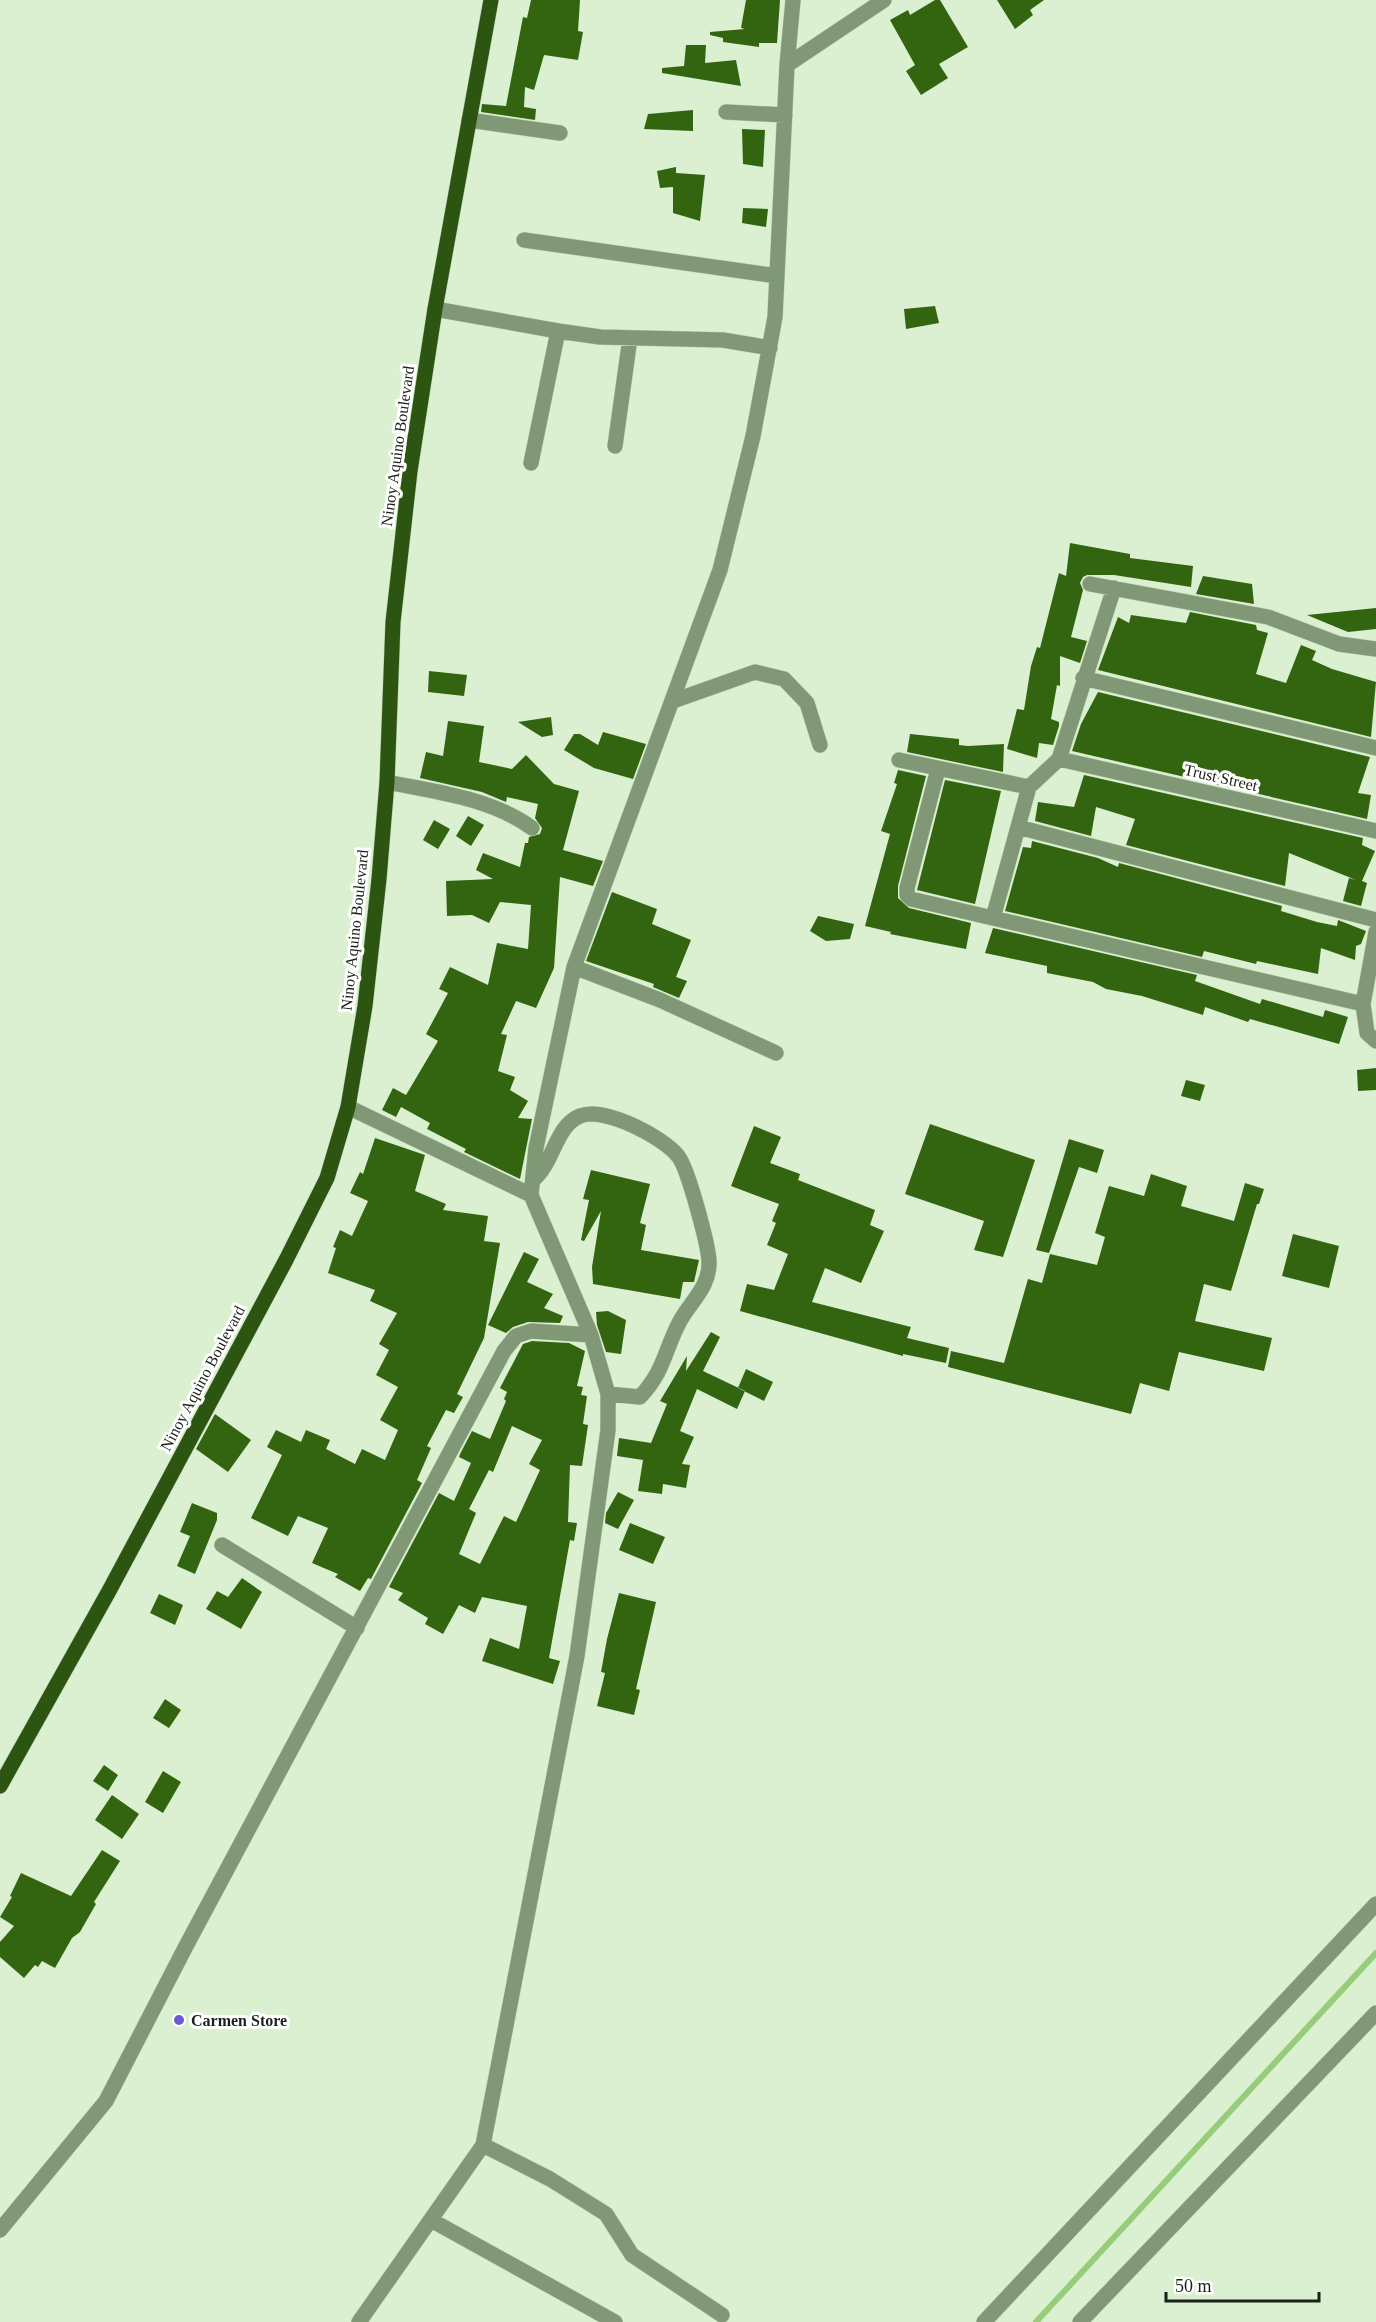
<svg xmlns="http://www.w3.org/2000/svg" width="1376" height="2322" viewBox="0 0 1376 2322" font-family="'Times New Roman',serif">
<rect width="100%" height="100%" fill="#daf0d0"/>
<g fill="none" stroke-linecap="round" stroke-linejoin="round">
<path stroke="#96cc7a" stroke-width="6" d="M1036,2322L1376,1953"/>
</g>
<path fill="#336510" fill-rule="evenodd" d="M531,0H580L578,31L583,32L578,60L544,55L534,90L525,87L524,107L536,109L535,120L481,112L482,104L506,106L523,17L527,18Z
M746,0H780L777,43H759V47L723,42V38L710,35V32L745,29L741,28Z
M935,0H940L968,47L939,64L948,78L921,95L906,71L915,65L890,20L908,10L910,15Z
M997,0H1044L1030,10L1033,15L1015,29Z
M686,45H706L705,63L736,60L741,86L662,73V68L684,66Z
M693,110V131L644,129L648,114Z
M742,129L765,130L763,167L743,164Z
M676,167V173L705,175L700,221L673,213V187L660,188L657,171Z
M743,208L768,209L766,227L742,223Z
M935,306L939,323L906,329L904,309Z
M1070,543L1130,554V558L1193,566L1191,587L1114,575H1087L1083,577L1080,583L1083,590L1071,637L1087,641L1080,663L1060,656V686L1057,685L1051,719L1059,722V726L1053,745L1039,743L1037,758L1007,749L1017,709L1024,710L1031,666L1037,647L1040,648L1059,573L1066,576Z
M1203,576L1252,584L1254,604L1196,594Z
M1376,608V629L1348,632L1307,615Z
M1190,612L1256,625L1257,630L1268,633L1256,674L1286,683L1301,645L1316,651L1312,660L1332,669L1376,682L1371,737L1098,670L1118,617L1129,623L1131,615L1186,623Z
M429,671L467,675L464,696L428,692Z
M1098,692L1370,757L1358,793L1371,795L1367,819L1072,751L1081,724Z
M551,717L553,735L542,737L518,722Z
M448,721L484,726L479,762L512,769L526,755L554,784L579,791L563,850L603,861L593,886L560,877L554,968L536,1008L516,1001L501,1034L507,1035L498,1071L515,1077L510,1090L528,1101L518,1118L532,1119L520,1179L464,1152L466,1149L427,1129L430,1123L401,1107L396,1117L382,1110L393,1088L406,1095L438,1041L426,1034L448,993L439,989L450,967L488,985L497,943L528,949L531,905L500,902L489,923L472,915L447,916L446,881L493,879L476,870L483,853L520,867L525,843H528L529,837L540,834L542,828L535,818L538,804L507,797L506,802L482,792L420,778L426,752L443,756Z
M603,732L646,744L633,779L594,768L564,750L574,734H580L598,745Z
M910,734L959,739V745L968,746L1004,744L1003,772L907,752Z
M898,770L926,776L898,886V898L909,908L971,923L966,949L890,934L891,932L865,926L890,834L881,831L897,784L894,783Z
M1084,775L1363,838L1362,845L1375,851L1362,881L1367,883L1361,906L1343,901L1349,878L1356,880L1289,853L1285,886L1126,845L1135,819L1096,807L1091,836L1035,821L1038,802L1074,807Z
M945,780L1001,791L975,904L917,890Z
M468,816L484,825L471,846L456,836Z
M434,820L450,829L438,849L423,840Z
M1032,841L1098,858L1118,867L1119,863L1282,906L1281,911L1317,922L1337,926L1338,920L1366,931L1361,944L1356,946L1355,960L1321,948L1318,974L1257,961L1256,964L1204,951L1202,957L1005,911L1023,847L1031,848Z
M612,892L657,909L652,924L691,940L676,977L687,981L679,998L653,987L654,984L586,961Z
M818,916L854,924L850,939L826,941L810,931Z
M993,928L1197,975L1195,981L1260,1004L1262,999L1323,1017L1325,1010L1348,1017L1339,1044L1250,1019L1248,1022L1205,1007L1203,1015L1142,996L1106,989L1093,982L1047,973V966L985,953Z
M1376,1068V1090L1358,1091L1357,1070Z
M1186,1080L1205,1085L1200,1101L1181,1096Z
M930,1124L1035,1160L1003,1257L974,1250L984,1221L905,1194Z
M754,1126L781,1137L770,1163L800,1174L798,1180L875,1210L870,1225L884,1231L861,1283L825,1268L812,1302L911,1327L907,1338L949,1348L946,1363L903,1354V1356L740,1311L747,1284L774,1290L788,1254L767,1245L776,1223L772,1221L779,1204L731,1186Z
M375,1138L425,1155L415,1191L446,1204L443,1210L488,1216L484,1241L500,1243L484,1338L457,1394L463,1397L454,1413L446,1410L427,1446L431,1448L417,1480L422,1483L371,1579L368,1578L360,1591L335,1577L338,1574L312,1563L328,1528L298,1516L288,1536L251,1518L282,1455L267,1447L276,1430L301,1442L306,1430L330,1440L326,1449L355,1464L362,1449L385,1460L398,1430L380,1420L398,1387L376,1375L389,1350L379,1344L397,1313L370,1301L375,1290L328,1273L336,1248L333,1247L340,1230L352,1236L368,1201L350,1193L360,1172L363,1174Z
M1069,1139L1104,1150L1097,1173L1079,1167L1049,1253L1036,1250Z
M591,1170L650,1184L640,1223L646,1225L641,1250L699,1260L694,1282H683L680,1299L593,1284L592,1267L601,1211L584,1241L581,1240L589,1200L583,1199Z
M1151,1174L1187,1186L1181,1206L1234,1221L1245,1183L1264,1189L1259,1204H1257L1231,1291L1204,1284L1195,1321L1272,1338L1264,1371L1179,1352L1169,1391L1140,1383L1131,1414L948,1367L951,1351L1004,1363L1028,1279L1042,1283L1050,1254L1097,1265L1105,1237L1095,1233L1109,1186L1144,1196Z
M1293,1234L1339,1246L1329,1288L1282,1276Z
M524,1252L539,1259L527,1282L553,1294L544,1308L563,1316L560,1323L528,1322L513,1327L506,1333L488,1325Z
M608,1311L626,1320L621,1354L606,1352L597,1325L596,1312Z
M711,1332L720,1337L703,1371L745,1391L737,1409L697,1389L680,1431L694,1437L682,1464L690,1465L686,1488L663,1484L662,1494L638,1491L643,1460L617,1456L619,1438L651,1443L667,1404L660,1401L687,1356L686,1371Z
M532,1341L569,1343L585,1351L577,1386L583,1387L581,1395L587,1396L583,1424L588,1425L582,1466L570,1465L568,1522L577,1523L574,1541L570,1540L549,1658L560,1661L553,1684L482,1661L490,1638L519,1649L527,1606L482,1597L475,1613L459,1605L443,1634L425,1624L428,1618L398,1600L403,1593L389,1587L439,1493L454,1501L471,1463L459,1457L460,1454L472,1431L490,1439L506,1401L504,1399L507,1392L500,1388L523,1344ZM512,1426L542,1440L529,1464L540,1470L516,1522L504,1516L480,1564L459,1554L476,1513L469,1509L489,1470L493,1472Z
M746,1369L773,1382L764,1401L738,1388Z
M215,1414L251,1440L228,1472L196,1449Z
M618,1492L634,1500L618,1529L605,1523L606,1513Z
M192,1503L217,1513V1520L195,1574L177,1566L190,1536L180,1532Z
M630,1523L665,1537L653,1564L619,1550Z
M242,1578L262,1592L241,1629L206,1609L217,1591L228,1597Z
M619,1593L656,1602L636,1689L640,1690L634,1715L597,1706L605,1673L601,1672L607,1639Z
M159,1594L183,1605L175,1625L150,1613Z
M165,1699L181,1710L169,1728L153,1718Z
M104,1765L118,1775L108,1791L93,1781Z
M163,1771L181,1782L163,1813L145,1802Z
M112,1795L139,1814L122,1839L95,1820Z
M102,1850L120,1861L94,1902L96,1904L80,1932L72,1938L55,1968L42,1961L38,1967L35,1965L24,1978L0,1957V1942L14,1926L0,1917L12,1897L10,1896L21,1873L71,1896Z"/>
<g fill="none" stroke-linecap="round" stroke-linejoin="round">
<g stroke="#b7cbaf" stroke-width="16">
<path id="minor" d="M787,65L793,0
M726,112L785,115
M469,120L560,133
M524,240L777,276
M435,309L558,331
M615,446L630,338
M531,463L558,331L600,337L723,340L770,348
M1090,584L1268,617L1339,644L1376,649
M1083,678L1376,748
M673,701L755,672L784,679L807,703L820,745
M1059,759L1376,831
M899,760L1029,787
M938,769L907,888V895L911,899L1363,1004
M387,782C436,792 491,798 532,828
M1018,827L1376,920
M993,918L1029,787L1059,759L1114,588
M1376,932L1363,1004L1367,1033L1376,1041
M574,967L660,1000L776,1053
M348,1107L531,1195L591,1335L608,1394V1430L577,1656L483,2145L359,2322
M533,1180C554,1163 555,1126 580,1116C604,1106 663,1137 678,1156C688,1168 708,1244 709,1261C710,1287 691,1301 680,1321C664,1351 665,1370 640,1397L608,1394
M531,1195L536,1148L574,967L720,570L753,436L775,317L787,65L884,0
M222,1545L357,1628
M483,2145L550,2179L606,2214L632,2255L722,2315
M431,2220L615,2322
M0,2230L106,2101L185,1948L504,1351L516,1336L531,1331L591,1335
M984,2322L1376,1904
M1080,2322L1376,2013"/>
</g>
<g stroke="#b7cbaf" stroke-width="16">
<path id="major" d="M0,1786L109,1591L286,1260L327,1178L348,1107L365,1006L379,879L387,782L393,622L410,471L435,309L491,0"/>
</g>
<use href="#minor" stroke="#809876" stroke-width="15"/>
<use href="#major" stroke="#2c5511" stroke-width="15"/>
</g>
<circle fill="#6c59d3" stroke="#fff" stroke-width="2" cx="179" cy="2020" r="6"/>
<g text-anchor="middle" stroke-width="6" stroke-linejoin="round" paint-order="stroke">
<g font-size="16" fill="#1a2217" stroke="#fff">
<text transform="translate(397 446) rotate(-82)" y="6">Ninoy Aquino Boulevard</text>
<text transform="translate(1221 777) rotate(13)" y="6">Trust Street</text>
<text transform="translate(354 930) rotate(-84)" y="6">Ninoy Aquino Boulevard</text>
<text transform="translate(202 1378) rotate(-62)" y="6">Ninoy Aquino Boulevard</text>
</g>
<g font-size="16" font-weight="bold" fill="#1a2217" stroke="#fff" text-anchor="start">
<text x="191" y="2026">Carmen Store</text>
</g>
</g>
<path d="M1166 2292v9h153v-9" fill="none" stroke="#1a2217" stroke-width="3"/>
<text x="1175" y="2292" font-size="18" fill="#1a2217" stroke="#ffffff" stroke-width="4.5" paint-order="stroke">50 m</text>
</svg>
